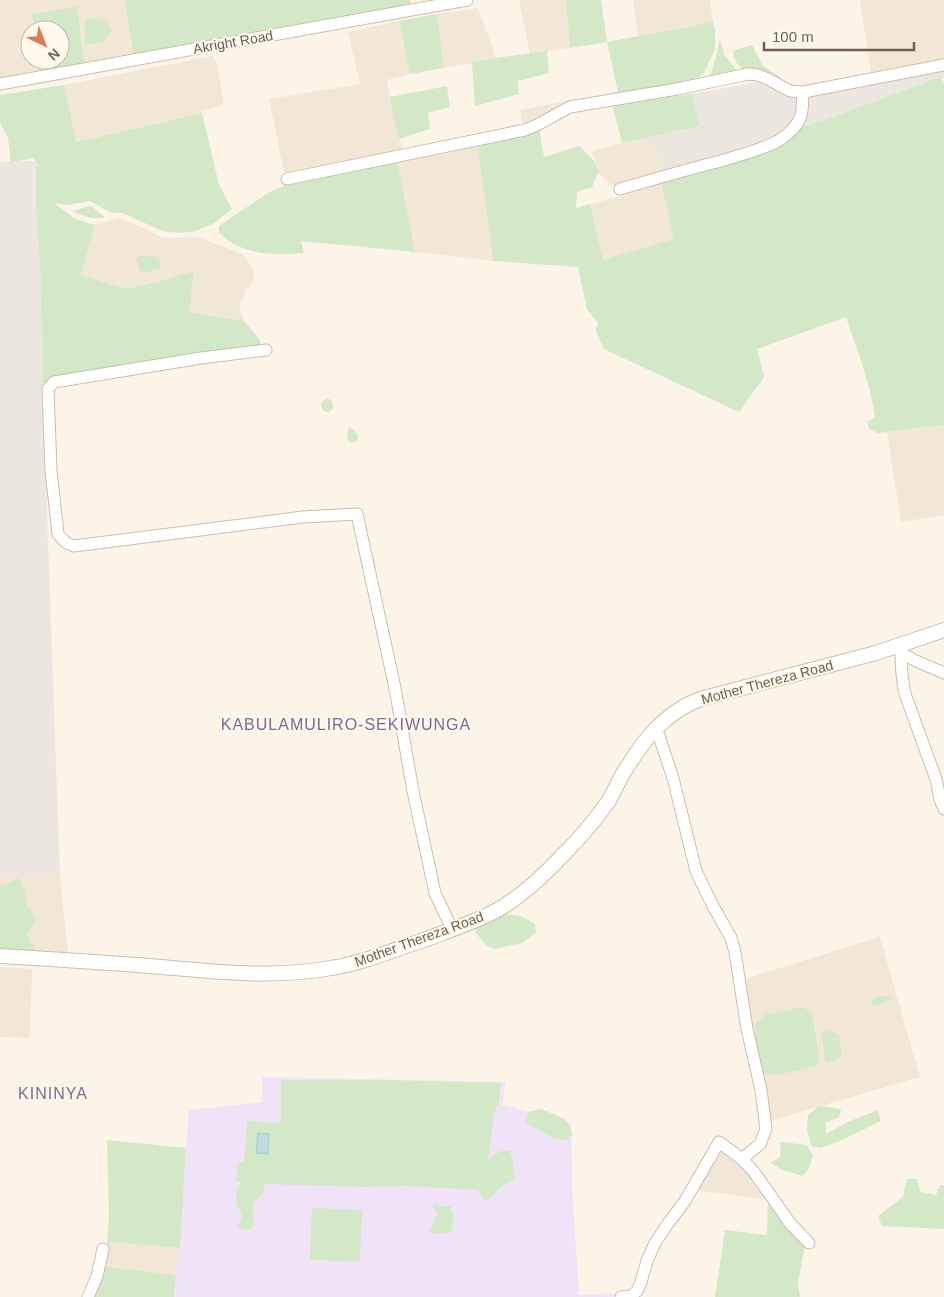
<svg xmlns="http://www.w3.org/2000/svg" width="944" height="1297" viewBox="0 0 944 1297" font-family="Arial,sans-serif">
<rect width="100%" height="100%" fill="#fbf4e7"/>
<path fill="#f2e7d6" d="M0,0H125L134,60L85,68L77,6L32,14L35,30H30V60H42L46,75L0,84Z
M519,0H566L570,48L530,54Z
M633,0H710L713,22L638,36Z
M860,0H944V59L871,72Z
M478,8L496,58L474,61L472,63L444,68L437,14Z
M399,21L410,74L387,80L392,112L403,151L285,177L269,99L360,84L348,32Z
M213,56L217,63L224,105L202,111V113L75,142L64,85L191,60V59Z
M576,99V106L523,126L520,110Z
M649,137L661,171L632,178L613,186L600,175L592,151Z
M478,143L493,261L415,252L397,160Z
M661,182L675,239L603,260L590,204L626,195L628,193Z
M119,218L139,226L163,238L197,237L243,254L253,269L254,279L244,294L239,306L244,321L188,312L194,272L164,280L127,289L81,275L95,225Z
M944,425V515L901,522L887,432Z
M0,875H60L69,964L0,960Z
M880,937L920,1077L769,1121L741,980Z
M0,967L32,969L30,1038L0,1037Z
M718,1149L744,1163L768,1200L696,1190Z
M107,1242L180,1248L176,1275L104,1266Z"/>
<path fill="#ece6e0" d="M944,69V78L822,121L800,127L806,97Z
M757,82L786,94L800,97L797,113L790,128L764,143L661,171L649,137L700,126L692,94Z
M12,161H36V210L40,261L48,544L60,875H0V162Z"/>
<path fill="#f1e3f7" d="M262,1077L506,1082L502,1105L571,1123L572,1187L579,1295L622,1293L626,1297H174L179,1251L189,1110L262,1102Z"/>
<path fill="#d2e8c6" d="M125,0H410L411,8L134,60Z
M566,0H601L607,42L713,22L715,30V49L704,73L689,87L619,97L607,42L570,48Z
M77,6L85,68L46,75L42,60H60V30H35L32,14Z
M437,14L444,68L410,74L399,21Z
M91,17L106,21L112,30L103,43L85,45V22Z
M720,40L724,54L740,75L703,86L712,71Z
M752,45L763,66L781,78L782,86L743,70L736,62L732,51Z
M547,51L549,73L518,81L519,94L475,106L472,63L474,61Z
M941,77L944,84V425L878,433L869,429L867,422L875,417C870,382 857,350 846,317L757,349L764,377L739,412L604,349L596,331L598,323L587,309L578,267L493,261L478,147L539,128L544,157L579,146L594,161L599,171L592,187L577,192L576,208L590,204L603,260L674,239L661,182L780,145L800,127L822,121Z
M64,85L76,142L202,113L219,185L232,209L214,223L196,231L181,233L162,231L123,213L110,212L90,201L67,205L54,203L75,219L95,225L81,275L127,289L164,280L194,271L189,312L244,321L260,340V344L257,347L68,375L43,383L40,261L36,210V165L38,167L34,158L11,162L8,138L0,123V95Z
M447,86L450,107L428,113L430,129L399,139L392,112L390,97Z
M692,94L700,126L622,143L612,104Z
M397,160L415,252L301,241L304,253C272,255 244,256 219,233V226L268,193L288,184Z
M91,206L105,217C92,221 85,216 72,211Z
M140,255L159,257L161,269L141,273L136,259Z
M327,398L332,401L333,408L329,412H325L322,408L321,403Z
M349,428L354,429L358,436L357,441L352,443L348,441L347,434Z
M18,878L24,887L27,906L36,917L27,935L37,953L0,957V883L3,885Z
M504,914L521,916L535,924L536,933L522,943L494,949L485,944L475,932L476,926Z
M880,996H892L890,999L873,1007L872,1000Z
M804,1007L812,1014L819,1055L818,1065L778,1075L763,1073L755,1041V1025L766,1014Z
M826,1029L839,1035L842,1055L834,1061H825L822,1034Z
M281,1080H380L501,1083L499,1103L494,1113L488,1159L501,1151L510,1150L512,1158L515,1178L504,1185L485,1202L478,1190L404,1186L362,1187L263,1184L265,1186L263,1193L253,1205L254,1224L250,1230H243L238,1226L242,1216L236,1203L237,1187L242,1183L236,1182L238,1162H244L247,1121L281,1123Z
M819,1106L841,1109L839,1117L825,1123L826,1134L848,1122L878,1110L881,1121L842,1140L821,1148L811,1146L807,1129L808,1115Z
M541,1109L565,1119L573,1134L566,1140L553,1138L543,1132L525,1123L528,1112Z
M107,1140L186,1148L180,1248L107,1242L109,1216Z
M781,1142L807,1145L813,1156L808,1170L802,1176L783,1170L771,1163L780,1157Z
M907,1179H917L920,1192L936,1195L940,1185H944V1229L882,1226L878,1216L903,1197Z
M768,1200L805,1245L798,1283L800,1297H715L725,1230L767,1235Z
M436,1203L440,1206H450L454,1216L452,1231L450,1232L432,1234L430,1231L437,1213L433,1208V1205Z
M312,1208L362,1210L360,1262L310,1260Z
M104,1266L176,1275L174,1297H94Z"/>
<path fill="#bcdbe4" stroke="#a3cad5" d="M258,1133L269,1134L268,1154L256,1153Z"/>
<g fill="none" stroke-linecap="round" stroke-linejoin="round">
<g stroke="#ccbdae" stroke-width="13">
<path id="minor" d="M0,84L467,0
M287,179L525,130L537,125L570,107L677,89L748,74L758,75L768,79L790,91L803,92L944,65
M620,189C651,180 682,171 713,163C734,157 756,152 776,142C783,138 791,132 796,125C804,116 802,103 803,92
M266,350L201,358L54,382L48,389L51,470L58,534C63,540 66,544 74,546L303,517L357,514L395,688L413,791L435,893L452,929
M901,647V653L916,661L944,673
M901,653C901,668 902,680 905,694L936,779L940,799L944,809
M656,727L673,778L696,871L712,904L731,938L735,952L747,1029L761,1090L766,1129L760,1144L742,1159L754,1172L790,1223L809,1243
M88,1297L97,1276L103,1249
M621,1297L631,1296L637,1291L641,1282L647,1261L655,1243L667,1225L685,1201L719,1142L742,1159"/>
</g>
<g stroke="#ccbdae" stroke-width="16">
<path id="tertiary" d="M0,956C50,959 100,962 150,966C210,971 271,979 331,968C363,963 393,950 424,940C448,931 476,922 499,909C522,896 543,876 561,857C578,840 594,822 608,802C613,794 617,785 621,777C641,743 662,714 700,699L876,653L944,630"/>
</g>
<use href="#minor" stroke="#fff" stroke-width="11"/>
<use href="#tertiary" stroke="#fff" stroke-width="14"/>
</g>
<g text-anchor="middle" stroke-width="4" stroke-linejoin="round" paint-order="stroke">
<g font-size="14" fill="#735d4d" stroke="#fef8ed">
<text transform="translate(233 42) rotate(-10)" y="5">Akright Road</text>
<text transform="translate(767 682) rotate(-15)" y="5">Mother Thereza Road</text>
<text transform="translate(419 939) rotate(-20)" y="5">Mother Thereza Road</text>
</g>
<g font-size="16" letter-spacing="1" fill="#84658f" stroke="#fef8ed">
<text x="346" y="730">KABULAMULIRO-SEKIWUNGA</text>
<text x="53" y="1099">KININYA</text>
</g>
</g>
<g transform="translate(45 45) rotate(137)"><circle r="24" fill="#fef8ed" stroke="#c6baad"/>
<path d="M0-4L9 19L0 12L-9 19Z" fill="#dd7b53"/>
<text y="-8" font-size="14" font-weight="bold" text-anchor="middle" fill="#735d4d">N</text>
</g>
<path d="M764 42v8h150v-8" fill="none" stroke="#735d4d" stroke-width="2.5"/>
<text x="772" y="42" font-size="15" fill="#735d4d" stroke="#fef8ed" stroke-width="4" paint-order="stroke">100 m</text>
</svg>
